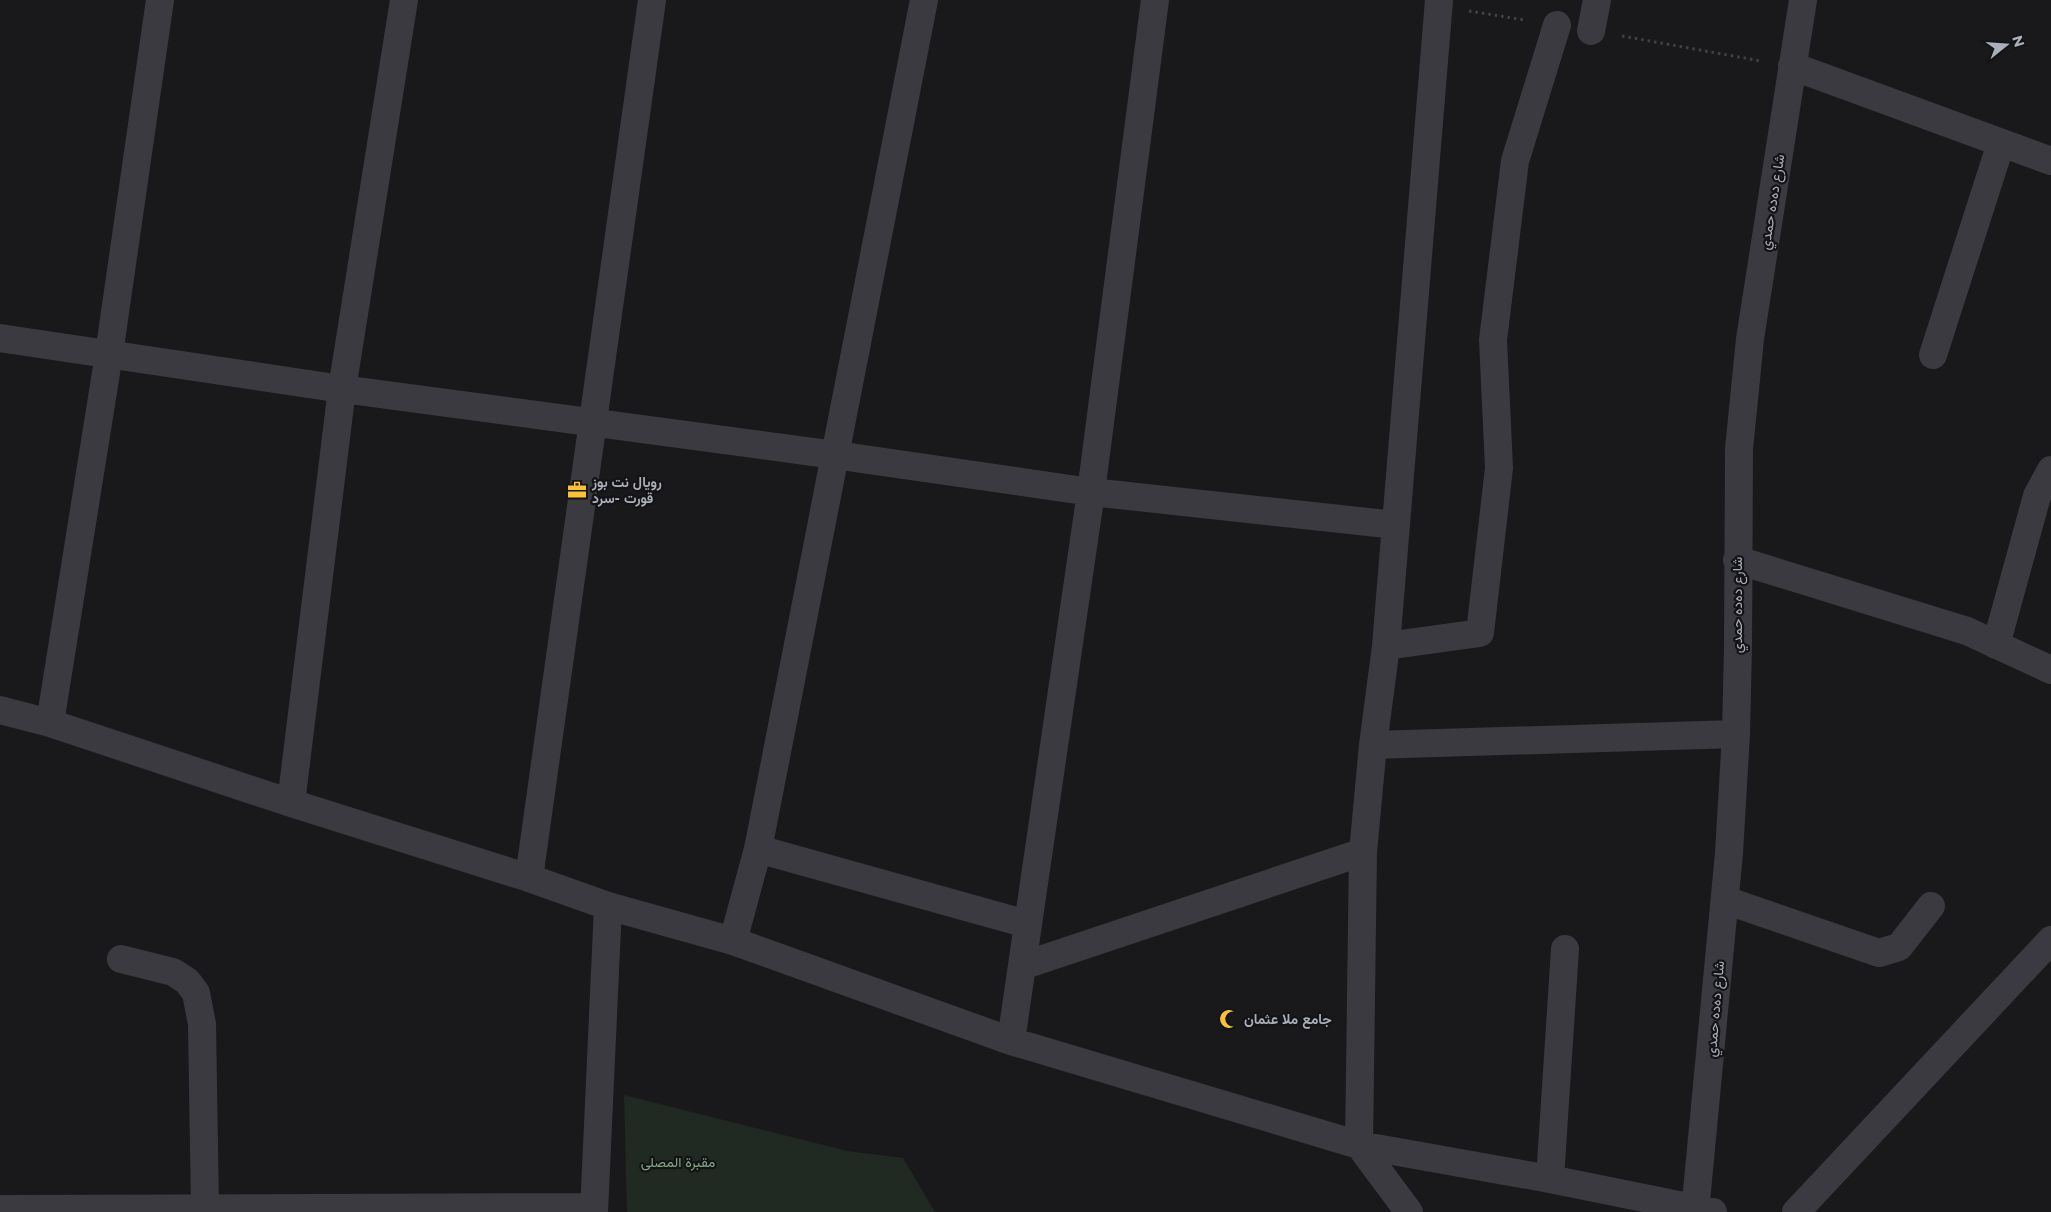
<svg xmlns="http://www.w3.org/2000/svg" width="2051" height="1212" viewBox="0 0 2051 1212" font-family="Montserrat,Vazirmatn,sans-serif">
<rect width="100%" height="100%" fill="#19191b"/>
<path fill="#202a22" d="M624,1095L847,1151L903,1158L935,1212H627Z"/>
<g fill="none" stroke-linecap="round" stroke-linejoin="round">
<path stroke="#404147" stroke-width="3" stroke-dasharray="2.5 4" stroke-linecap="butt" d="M1469,11L1525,20
M1622,36L1761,61"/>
<path stroke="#3a3a40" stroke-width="28" d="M1591,31L1597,0
M1792,66L2051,161
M0,338L342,389L835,455L1091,492L1396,525
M1933,355L2001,143
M1737,560L1967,631L2051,670
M1996,645L2037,496L2051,470
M1386,646L1480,633L1499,468L1493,340L1515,161L1557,25
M0,710L50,723L291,803L529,878L608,906L733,941L1011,1041L1359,1145L1550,1179L1713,1212
M50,723L109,354L160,0
M1373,745L1736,734
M291,803L342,389L404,0
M758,849L1027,924
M529,878L652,0
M1725,900L1879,953L1899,947L1931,906
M733,941L758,849L924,0
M121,959L173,972L187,981L196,993L202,1024L205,1208
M1022,966L1363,852
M1011,1041L1091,492L1155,0
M1550,1179L1565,949
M0,1209L594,1207
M594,1212L608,906
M1409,1212L1359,1145L1363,852L1373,745L1386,646L1439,0
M1695,1212L1729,853L1736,734L1738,647L1739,449L1750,339L1803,0
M1796,1212L2051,940"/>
</g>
<defs>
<g id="office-bare" transform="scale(1.5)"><path d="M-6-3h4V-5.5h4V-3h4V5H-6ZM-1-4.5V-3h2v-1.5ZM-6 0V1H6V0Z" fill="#f9c233" stroke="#141416" stroke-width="2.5" paint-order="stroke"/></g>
<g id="mosque-bare" transform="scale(1.5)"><path d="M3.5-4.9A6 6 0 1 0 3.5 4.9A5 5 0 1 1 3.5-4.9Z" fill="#f9c233" stroke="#141416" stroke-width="2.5" paint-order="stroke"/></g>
</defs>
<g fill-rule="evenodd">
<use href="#office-bare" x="577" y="490"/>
<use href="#mosque-bare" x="1229" y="1019"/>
</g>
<g text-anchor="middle" stroke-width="4.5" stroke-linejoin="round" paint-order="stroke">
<g font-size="14" fill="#abafbb" stroke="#141416">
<text transform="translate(1772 202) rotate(-81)" y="5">شارع دەدە حمدي</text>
<text transform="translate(1737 605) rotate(-90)" y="5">شارع دەدە حمدي</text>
<text transform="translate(1715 1009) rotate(-85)" y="5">شارع دەدە حمدي</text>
</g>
<g font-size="14" font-weight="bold" fill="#abafbb" stroke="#141416" text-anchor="start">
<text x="592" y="487">رويال نت بوز<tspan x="592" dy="16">قورت -سرد</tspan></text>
<text x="1244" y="1024">جامع ملا عثمان</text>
</g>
<g font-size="14" fill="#81a786" stroke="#141416">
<text x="678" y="1167">مقبرة المصلى</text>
</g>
</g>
<g transform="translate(2006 45) rotate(73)" stroke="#141416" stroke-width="4" paint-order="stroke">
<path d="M0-4L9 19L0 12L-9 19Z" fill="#abafbb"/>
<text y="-8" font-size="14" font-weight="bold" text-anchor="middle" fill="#abafbb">N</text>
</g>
</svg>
